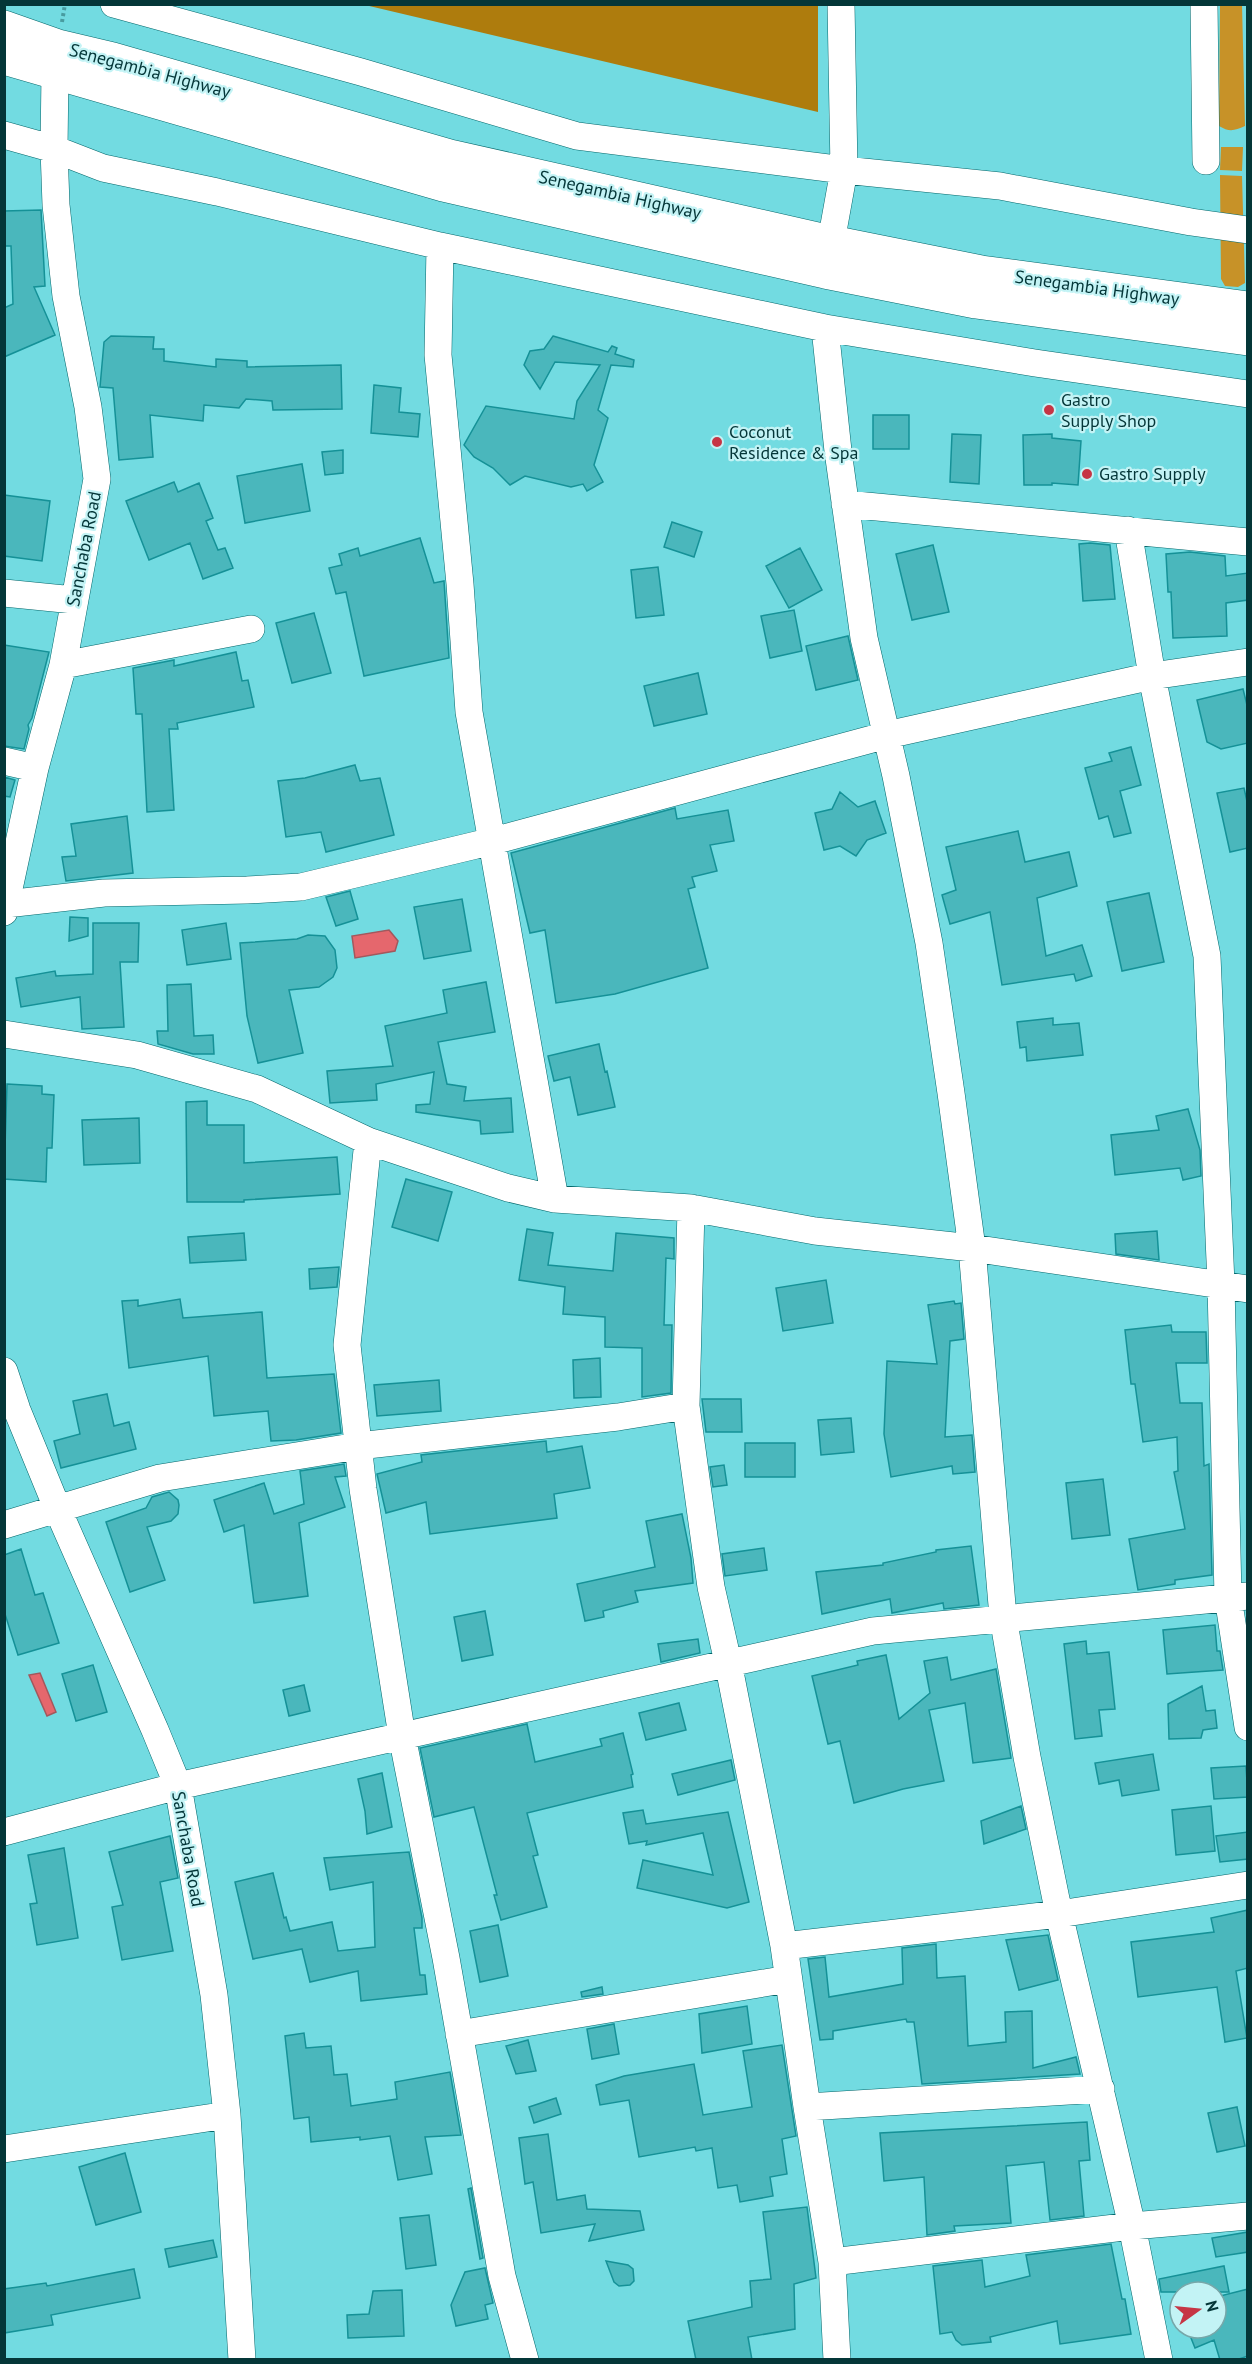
<svg xmlns="http://www.w3.org/2000/svg" width="1252" height="2364" font-family="'PT Sans',sans-serif">
	<rect width="100%" height="100%" fill="#72dbe1"/>
	<path fill="#c79228" d="M1220,5h22l3,121c-11,5 -16,6 -26,0z
		M1221,147h22l-1,24 -22,-1z
		M1220,175l22,1 3,107 -7,4 -13,-1 -4,-7z"/>
	<path fill="#ae7c0d" d="M365,5h453v107z"/>
	<path fill="#e5676d" stroke="#a2585d" stroke-width="1.5" d="M389,930l9,11 -3,10 -40,7 -3,-22z
		M40,1673l16,39 -9,4 -18,-41z"/>
	<path fill="#4ab7bc" stroke="#159197" stroke-width="1.5" d="M41,210l4,76 -11,1 21,48 -51,22v-49l9,-4 -2,-58h-7v-35z
		M111,336l43,1 -1,12h11v12l52,6v-8l31,2v6l94,-2 1,44 -69,1 -1,-9 -26,-2 -7,9 -35,-3 -1,16 -53,-6 3,42 -34,3 -6,-72 -13,-1 4,-45z
		M553,336l55,16 4,-6 5,2 -2,6 19,6 -1,7 -22,-2 -13,45 10,8 -14,47 9,17 -16,9 -4,-7 -12,3 -46,-11 -15,9 -17,-17 -19,-11 -10,-12 22,-39 88,13 3,-18 23,-36 -45,-3 -15,27 -16,-24 6,-14 14,-2z
		M374,385l27,3 -2,24 21,2 -2,23 -47,-4z
		M873,415h36v34h-36z
		M952,434l29,1 -2,49 -29,-2z
		M1052,434v4l29,3 -3,44 -26,-2v2h-28l-1,-50z
		M343,450v23l-18,2 -3,-23z
		M302,464l8,47 -65,12 -8,-47z
		M174,482l4,10 21,-9 14,35 -7,3 12,29 7,-2 8,20 -30,11 -13,-36 -41,17 -23,-59z
		M4,495l46,6 -8,60 -38,-5z
		M672,522l30,10 -8,25 -30,-10z
		M420,538l14,45 10,-2 5,77 -85,18 -18,-84 -10,2 -7,-26 13,-3 -3,-11 19,-6 2,8z
		M1090,543l20,2 5,54 -32,2 -4,-57z
		M933,545l16,67 -37,8 -16,-66z
		M800,548l22,42 -33,18 -23,-42z
		M1190,552l35,4 1,20 22,-3v27l-22,3 1,33 -54,2 -2,-46h-3l-2,-38z
		M658,567l6,48 -28,3 -5,-48z
		M794,610l8,41 -32,7 -9,-42z
		M314,613l17,60 -39,10 -16,-60z
		M848,636l10,44 -42,10 -10,-44z
		M4,645l45,7 -17,66 -4,7 1,4 -5,20 -20,-3z
		M236,652l6,29 6,-1 6,27 -77,16 1,6h-9l5,81 -27,2 -5,-98h-6l-3,-46 41,-8v6z
		M698,673l9,41 -53,12 -10,-40z
		M1243,689l5,20v34l-27,6 -14,-7 -10,-42z
		M1131,747l10,38 -21,6 11,42 -17,4 -6,-21 -9,3 -14,-51 27,-7 -3,-8z
		M355,765l5,16 20,-3 14,57 -68,17 -5,-20 -35,5 -8,-56 27,-3z
		M4,777l11,3 -5,17 -6,-1z
		M1244,788l4,18v42l-18,4 -13,-59z
		M840,792l18,15 17,-6 11,32 -19,7 -11,16 -16,-10 -16,4 -9,-37 17,-4z
		M675,808l2,11 51,-9 6,31 -24,4 7,26 -25,6 3,10 -7,2 20,79 -93,26 -59,9 -11,-73 -15,3 -19,-80z
		M127,816l6,57 -67,8 -4,-24 14,-1 -5,-32z
		M1018,831l7,31 44,-10 8,34 -40,12 9,58 36,-11 10,31 -16,5 -2,-7 -72,11 -12,-73 -40,12 -8,-29 14,-5 -10,-43z
		M350,891l8,28 -22,7 -10,-29z
		M1149,893l15,69 -42,9 -15,-69z
		M462,899l9,52 -47,8 -10,-52z
		M70,917l18,1v18l-19,5z
		M93,923h46l-1,39h-18l4,65 -42,2 -2,-32 -59,10 -5,-29 39,-7 1,5 37,-2z
		M226,923l5,36 -44,6 -5,-35z
		M308,935l17,1 10,14 2,18 -4,9 -14,10 -30,3 14,63 -45,10 -11,-47 -7,-73 57,-4z
		M486,982l9,50 -57,10 9,42 19,3 -2,14 47,-3 2,34 -32,2 -1,-13 -64,-9v-7l14,-1 4,-32 -58,12 1,16 -47,3 -3,-32 66,-5 -8,-40 62,-13 -4,-23z
		M191,984l3,52 19,-1 1,19h-21l-35,-10 -1,-13h11l-1,-46z
		M1053,1018v7l26,-2 4,32 -56,6 -1,-14 -6,1 -3,-26z
		M599,1044l6,28 2,-1 8,36 -37,8 -8,-38 -16,4 -6,-25z
		M7,1084l35,2v8l12,1 -2,53h-5l-1,34 -42,-3z
		M207,1101v24h37v38l93,-6 3,37 -96,6v2h-57l-1,-100z
		M1188,1109l12,41 1,26 -18,4 -3,-12 -65,7 -4,-40 48,-5 -3,-14z
		M139,1118l1,45 -56,2 -2,-45z
		M406,1179l46,13 -14,49 -46,-14z
		M527,1229l26,4 -5,32 65,6 3,-38 58,5v21l-8,-1 -2,67h8l-1,68 -29,4v-49l-37,-1v-30l-42,-3 2,-27 -46,-7z
		M1157,1231l2,29 -43,-6 -1,-20z
		M244,1233l2,27 -56,3 -2,-26z
		M339,1267l-2,20 -27,2 -1,-20z
		M826,1280l7,43 -50,8 -7,-43z
		M180,1299l3,19 79,-6 5,66 67,-4 7,59 -45,7 -25,1 -3,-30 -54,5 -6,-60 -79,12 -7,-67 16,-1v6z
		M954,1301l1,3 6,-1 3,36 -14,2 -5,96 27,-2 3,37 -22,2 -1,-8 -61,11 -7,-43 3,-73 50,3 -9,-59z
		M1171,1325l1,7h34l1,31h-31l4,40h22l2,63 5,-2 3,111 -37,5v4l-37,6 -9,-51 56,-10 -11,-57 4,-1 -1,-34 -34,5 -8,-58h-4l-6,-54z
		M600,1358l1,39 -27,1 -1,-38z
		M439,1380l2,31 -64,5 -3,-31z
		M107,1394l7,32 15,-4 7,27 -75,19 -7,-27 26,-7 -7,-33z
		M702,1399h39l1,33h-36z
		M851,1418l3,34 -33,3 -3,-35z
		M546,1441l1,11 35,-6 8,42 -36,6 3,24 -127,16 -4,-32 -40,11 -9,-39 45,-12 -1,-7z
		M745,1443h50v34h-50z
		M344,1464l2,12 -11,1 10,30 -46,16 9,73 -54,7 -10,-78 -20,7 -10,-32 50,-17 10,31 30,-10 -4,-33z
		M724,1465l3,20 -14,2 -3,-20z
		M1103,1479l7,56 -38,4 -6,-56z
		M169,1492l9,8 1,5 -1,9 -7,7 -24,6 18,53 -35,12 -24,-70 40,-14 6,-11z
		M682,1514l9,44 2,25 -58,8 3,11 -35,9 1,6 -19,4 -8,-37 78,-17 -9,-46z
		M971,1546l8,59 -35,4 -1,-6 -51,10 -2,-14 -68,15 -6,-42 67,-7v-2l53,-11v-2z
		M764,1548l3,22 -42,6 -3,-22z
		M21,1549l14,46 8,-2 16,50 -41,12 -14,-44v-56z
		M485,1611l8,44 -31,6 -8,-44z
		M1215,1625l2,26h3l3,19 -56,4 -4,-44z
		M698,1639l2,14 -39,9 -3,-18z
		M1086,1641l1,13 22,-2 6,57 -16,1 3,26 -27,3 -11,-95z
		M886,1655l13,64 31,-26 -6,-32 23,-4 4,23 45,-11 15,89 -38,5 -8,-60 -36,7 15,71 -41,8 -49,14 -14,-62 -12,3 -16,-68 46,-11 -1,-4z
		M93,1665l14,47 -31,9 -14,-47z
		M304,1685l6,26 -21,5 -6,-26z
		M1202,1686l4,25 9,-1 2,18 -14,2 -2,8 -32,1 -1,-35z
		M679,1703l7,27 -40,10 -7,-27z
		M527,1724l8,38 67,-16 -2,-7 23,-6 10,41 -2,1 2,12 -106,26 11,42 -5,1 14,51 -46,13 -7,-25h3l-23,-88 -40,10 -14,-69z
		M1153,1754l6,36 -37,6 -3,-16 -20,4 -4,-21z
		M731,1760l4,20 -57,15 -6,-21z
		M1246,1766l2,31 -34,2 -3,-31z
		M382,1773l10,54 -25,7 -2,-23 -7,-32z
		M1021,1806l5,23 -42,15 -3,-23z
		M1211,1806l4,45 -39,4 -4,-45z
		M643,1810l3,14 82,-12 21,90 -22,6 -90,-20 6,-28 70,15 -10,-42 -57,12 1,-4 -18,3 -6,-31z
		M1248,1832v27l-28,3 -4,-26z
		M170,1836l8,42 -18,4 13,69 -51,9 -10,-53 11,-2 -14,-53z
		M64,1848l14,90 -41,7 -7,-41 7,-1 -9,-48z
		M409,1852l13,66v10h-8l6,47h5l2,19 -66,7 -3,-30 -48,11 -8,-33 -49,10 -18,-77 38,-9 11,45 2,-1 4,14 42,-9 6,29 37,-4 -2,-65 -43,8 -6,-32z
		M1248,1910v58l-12,3 11,67 -22,4 -8,-55 -79,10 -7,-55 83,-10 -3,-14z
		M498,1925l10,51 -28,6 -10,-51z
		M1048,1935l10,45 -39,10 -13,-50z
		M936,1944l1,34 28,-2 3,70 38,-4 -1,-30 27,-1 1,57 43,-11 4,17 -158,10 -8,-62h-7l-1,-3 -73,12v8l-13,1 -12,-81 17,-2 4,40 74,-13 -1,-36z
		M602,1987l1,7 -21,3 -1,-5z
		M747,2006l5,38 -50,9 -3,-39z
		M614,2024l5,30 -27,5 -5,-30z
		M304,2033l2,15 25,-2 3,29 13,-1 4,32 46,-7 -2,-17 55,-10 11,63 -36,2 7,37 -34,6 -8,-44 -30,4v-3l-49,5 -2,-25 -15,2 -9,-83z
		M528,2040l8,31 -20,3 -10,-28z
		M782,2045l14,91 -14,3 5,35 -17,3 3,19 -33,6 -3,-17 -19,3 -6,-40 -16,3 -1,-4 -56,10 -10,-57 -29,5 -4,-20 28,-9 70,-12 9,51 49,-8 -9,-56z
		M556,2098l5,16 -27,9 -5,-16z
		M1237,2107l8,39 -28,6 -9,-39z
		M1087,2122l3,38 -11,1 5,55 -34,4 -6,-58 -38,4 5,57 -57,3 1,5 -28,4 -3,-58 -40,4 -4,-48z
		M548,2134l9,66 28,-5 2,14 53,2 4,19 -55,11 6,-17 -54,9 -8,-51 -8,2 -6,-46z
		M125,2153l16,59 -45,13 -17,-58z
		M471,2188l12,70 -3,1 -12,-70z
		M807,2207l9,71 -22,6 1,45 -47,8 4,23h-56l-8,-39 64,-14 -2,-26 21,-2 -8,-67z
		M429,2215l7,50 -30,4 -6,-51z
		M1248,2232v20l-32,5 -4,-19z
		M213,2240l4,17 -48,10 -4,-18z
		M1111,2244l11,55h3l6,35 -71,10 -3,-23 -67,16 1,5 -29,3 -6,-5 -4,-8 -12,2 -7,-68 49,-6 3,27 45,-11 -4,-21z
		M606,2261l22,4 5,4 1,12 -4,4 -11,1 -5,-4z
		M1224,2266l5,26h-68l-2,-13z
		M485,2268l8,35 -8,2 3,14 -32,7 -5,-21 14,-33z
		M134,2269l6,29 -89,17 2,10 -49,8v-44l42,-6 1,3z
		M1248,2289v67l-12,4h-16l-6,-20 -19,8 -8,-20h29v-31z
		M402,2290l2,46 -56,2 -1,-23 22,-1 4,-23z"/>
	<g fill="none" stroke-linecap="round" stroke-linejoin="round">
		<g stroke="#03676b" stroke-width="28">
			<path id="minor" d="M114,4l247,68 216,64 267,34 156,16 191,36 57,8
				M1204,4l2,157
				M4,135l50,14 49,19 114,24 223,54 385,82 210,35 213,31
				M831,242l13,-72 -3,-166
				M440,246l-2,109 22,229 9,128 86,487
				M825,328l13,123 26,187 32,138 33,167 22,150 21,155 31,369 24,140 32,157 73,312 27,134
				M845,504l403,38
				M1128,530l24,146 55,280 14,328 7,313 20,130
				M4,593l70,7
				M63,665l188,-36
				M4,761l31,7
				M6,904l98,-11 143,-3 54,-3 192,-46 394,-106 265,-59 96,-14
				M4,912l31,-144 28,-103 34,-186 -9,-72 -22,-111 -10,-91 -2,-56 1,-76
				M4,1034l133,21 120,34 111,52 140,47 47,11 136,9 124,23 157,17 276,41
				M368,1141l-21,204 16,144 39,247 44,222 56,318 23,84
				M691,1208l-5,198 25,181 17,75 56,284 23,161 25,155 5,98
				M4,1371l13,39 41,100 97,220 23,56 36,209 13,120 15,245
				M4,1525l156,-47 198,-32 260,-29 68,-11
				M4,1832l174,-46 695,-155 375,-35
				M784,1946l275,-32 189,-29
				M459,2034l329,-55
				M807,2107l294,-18
				M4,2149l223,-34
				M832,2262l300,-36 116,-10"/>
		</g>
		<g stroke="#03676b" stroke-width="34">
			<path id="major" d="M4,27l54,19 55,13 337,97 381,86 150,30 267,36
				M4,58l439,127 382,87 151,30 272,37"/>
		</g>
		<path stroke="#489ca0" stroke-width="4" stroke-dasharray="3 3" stroke-linecap="butt" d="M62,22l3,-18"/>
		<use href="#minor" stroke="#fff" stroke-width="27"/>
		<use href="#major" stroke="#fff" stroke-width="33"/>
	</g>
	<g fill="#c63545" stroke="#c3f3f5" stroke-width="2">
		<circle cx="1049" cy="410" r="6"/>
		<circle cx="717" cy="442" r="6"/>
		<circle cx="1087" cy="474" r="6"/>
	</g>
	<g text-anchor="middle" stroke-width="4.5" stroke-linejoin="round" paint-order="stroke">
		<g font-size="18" fill="#043638" stroke="#c3f3f5">
			<text transform="translate(150 71) rotate(15)" y="6">Senegambia Highway</text>
			<text transform="translate(620 195) rotate(13)" y="6">Senegambia Highway</text>
			<text transform="translate(1097 288) rotate(8)" y="6">Senegambia Highway</text>
			<text transform="translate(84 549) rotate(-79)" y="6">Sanchaba Road</text>
			<text transform="translate(188 1849) rotate(80)" y="6">Sanchaba Road</text>
		</g>
		<g font-size="18" fill="#043638" stroke="#c3f3f5" text-anchor="start">
			<text x="1061" y="406">Gastro<tspan x="1061" dy="21">Supply Shop</tspan></text>
			<text x="729" y="438">Coconut<tspan x="729" dy="21">Residence &amp; Spa</tspan></text>
			<text x="1099" y="480">Gastro Supply</text>
		</g>
	</g>
	<rect width="1252" height="2364" fill="none" stroke="#043638" stroke-width="12"/>
	<g transform="translate(1198 2310) rotate(75)"><circle r="28" fill="#c3f3f5" stroke="#77a7a9" stroke-width="1.5"/>
	<path d="M0-4.5L10 22L0 15L-10 22Z" fill="#c63545"/>
	<text y="-9" font-size="16" font-weight="bold" text-anchor="middle" fill="#043638">N</text>
	</g>
</svg>
